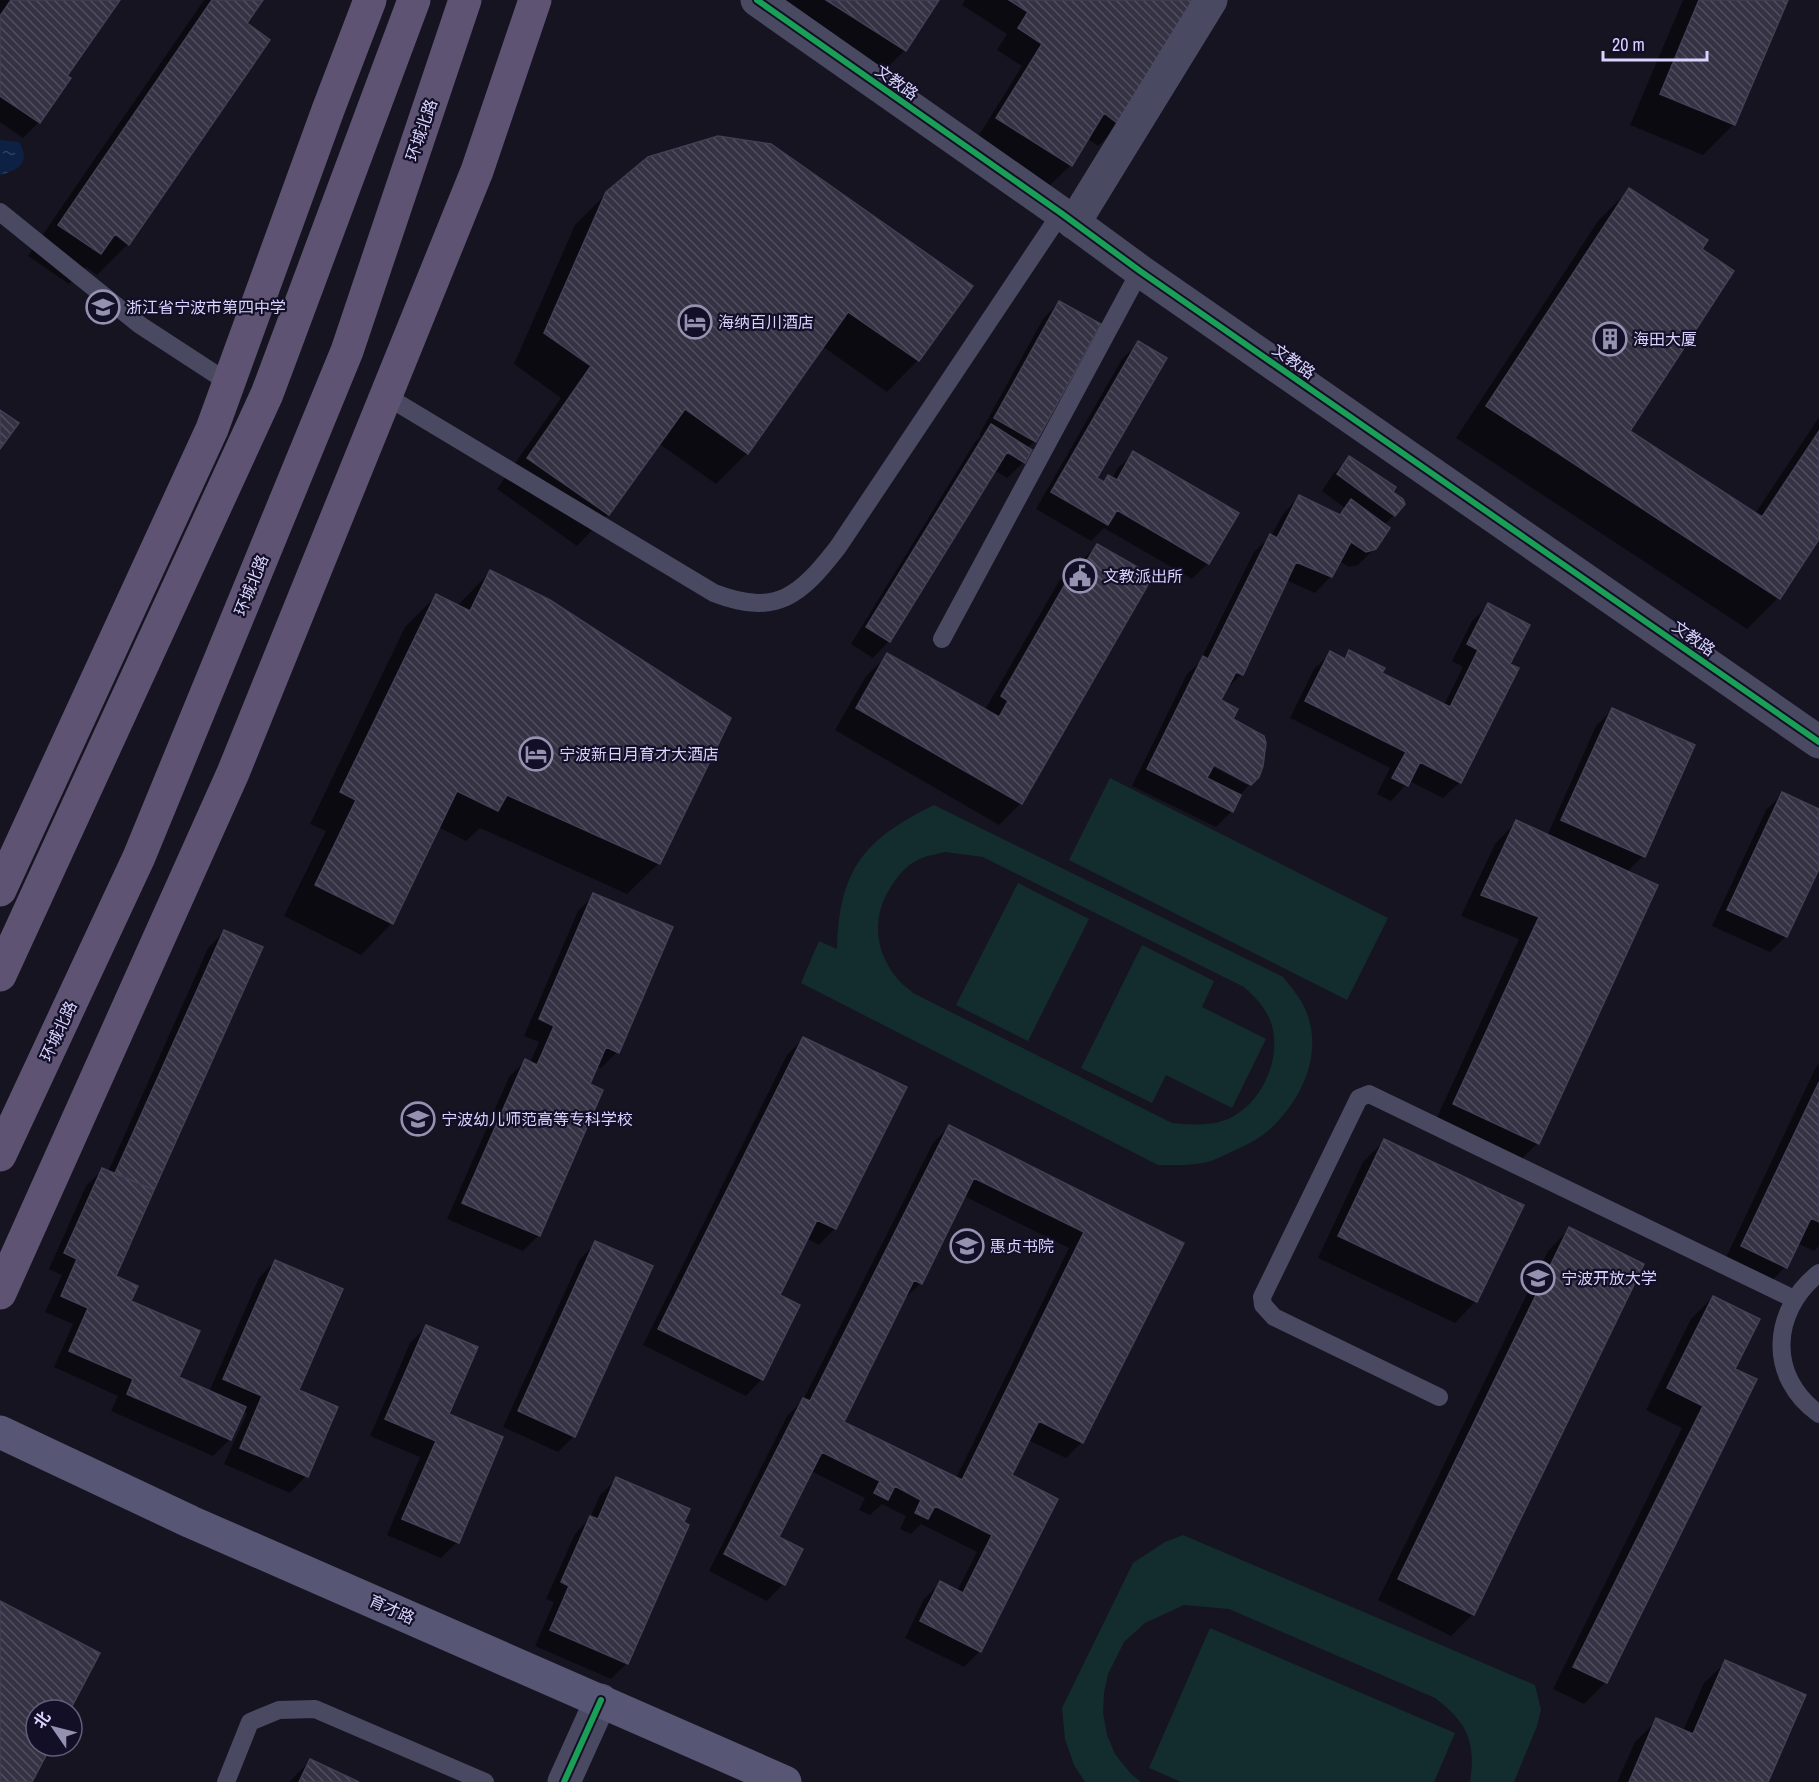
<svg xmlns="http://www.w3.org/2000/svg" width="1819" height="1782" font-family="'Archivo Narrow','Noto Sans SC',sans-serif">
	<defs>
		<pattern id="water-ripples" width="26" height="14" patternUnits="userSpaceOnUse" patternTransform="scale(1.5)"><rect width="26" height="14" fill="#0d2144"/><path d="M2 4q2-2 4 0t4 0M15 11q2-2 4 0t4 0" fill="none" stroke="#304060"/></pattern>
		<pattern id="building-back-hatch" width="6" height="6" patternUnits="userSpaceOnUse" patternTransform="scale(1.5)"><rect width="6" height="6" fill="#343243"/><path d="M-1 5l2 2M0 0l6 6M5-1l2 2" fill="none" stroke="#514f5f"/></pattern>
	</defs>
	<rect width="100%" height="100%" fill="#161421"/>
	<path fill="#132c2d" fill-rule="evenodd" d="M1110,778l278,140 -41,82 -278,-140z
		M934,805l349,172c8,10 18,21 23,34 18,43 -5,90 -37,119 -11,10 -27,17 -40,23 -7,3 -14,7 -21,9 -17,4 -33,3 -50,3l-357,-182 18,-42 18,8c2,-79 27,-110 97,-144zM945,852l38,5 261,130c11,10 20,19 26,33 15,38 -11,92 -51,102 -15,4 -33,2 -47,1l-259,-130c-5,-5 -13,-10 -17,-16 -21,-26 -24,-59 -7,-87 8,-14 18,-26 33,-32 7,-3 16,-4 23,-6z
		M1018,883l71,36 -61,122 -72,-36z
		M1142,945l72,36 -12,26 64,32 -34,69 -66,-33 -14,28 -71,-35z
		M1183,1535l352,150 6,25 -4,16 -23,56h-44c6,-40 -2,-59 -35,-84l-206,-89 -45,-4 -39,18 -21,19 -16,32 -4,19 -1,20 4,22 8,19 16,20 10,8h-56l-11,-17 -9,-26 -3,-31 71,-145 32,-21z
		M1210,1628l245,105 -21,49h-253l-32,-14z"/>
	<path fill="url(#water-ripples)" d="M0,140l19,2c12,20 0,28 -19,33z"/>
	<path fill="#0007" fill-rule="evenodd" d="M0,0h119l-54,76 -26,46 -16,16 -23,-16z
		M204,0h57l-16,24 -117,220 -31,31 -11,-8 -17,17 -41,-28z
		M771,0h166l-32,50 -22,22z
		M965,0h230l-75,125 -22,21 -11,-8 -16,27 -22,21 -73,-46 46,-74 -25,-16 10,-16 -45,-29z
		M1683,0h103l-52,124 -31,31 -73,-30z
		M1629,190l71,60 -72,181 127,83 64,-97v119l-41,62 -31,31 -291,-191 142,-217z
		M607,193l364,93 -53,74 -31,32 -65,-46 -75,107 -31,31 -58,-41 -50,71 -31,32 -80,-57 64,-91 -47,-34 61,-139z
		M1059,302l-24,139 -8,7 -3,14 -17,16 -13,-8 -105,171 -16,17 -22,-14 124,-202 6,-6 -2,-1 64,-116z
		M1139,343l-44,136 8,4 5,-6 4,2 5,-10 17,-16 74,110 -16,16 -88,-51 -13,13 -55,-32 86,-150z
		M1350,458l41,34 3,23 -10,10 -9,23 -17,17 -9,2 -10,-6 -8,15 -16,17 -29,-13 -44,94 -17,16 -6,10 12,20 19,64 -11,12 -7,15 -16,16 -84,-41 55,-112 12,-11 55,-111 17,-16 12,-22 16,-17 38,18 8,-7 -23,-17 11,-17zM1208,760l39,21v4l-41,-22z
		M1097,546l-76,257 -22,22 -164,-95 31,-54 22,-21 97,55 74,-129z
		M490,572l169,291 -32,31 -147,-66 -14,13 -28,-14 -46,96 -31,32 -77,-39 42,-85 -16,-7 95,-197 31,-31 21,10z
		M1488,605l-28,177 -17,16 -34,-17 -18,20 -14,-7 13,-26 -100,-50 24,-49 17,-16 11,6 7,-7 31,21 64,32 19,-38 -11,-6 20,-40z
		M1613,709l30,147 -16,16 -89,271 -22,21 -83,-38 86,-187 -58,-23 34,-72 21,-22 31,14 49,-110z
		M1782,794l37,17v54l-33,71 -16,16 -58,-26 54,-116z
		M594,895l23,157 -16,16 -5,-2 -57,169 -16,16 -76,-32 62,-142 16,-16 5,2 9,-21 -15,-6 54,-125z
		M224,932l37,15 -147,330 63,100 32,15 50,-114 16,-17 22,130 39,17 -30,68 -16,17 -66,-29 23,-51 -5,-2 -13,29 -16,16 -102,-45 7,-15 -64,-29 19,-43 -28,-12 17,-37 -13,-6 37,-83 17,-17 5,3 100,-224z
		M803,1039l32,189 -16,17 -13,-7 -28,58 -16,83 -16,17 -103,-51 144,-290z
		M1819,1064v182l-5,5 -17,-8 -12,24 -21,22 -43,-21 95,-201z
		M949,1127l233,117 -100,198 -16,16 -38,-18 -18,36 -30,175 -16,16 -59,-29 19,-39 16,-16 17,8 20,-39 -56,-28 -10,10 -11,-5 6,-13 -24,-12 -12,11 -11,-5 6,-12 -54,-27 -34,67 24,12 -18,34 -16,17 -58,-30 78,-155 16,-16 130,-257zM964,1196l105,52 -113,230 -114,-56 62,-123 17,-16z
		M1385,1140l91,161 -21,22 -137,-65 45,-96z
		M1569,1229l-96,385 -22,22 -73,-36 170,-349z
		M596,1243l-22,193 -16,16 -55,-25 77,-168z
		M1713,1297l20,72 -127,313 -22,22 -31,-15 129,-261 -36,-18 45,-91z
		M426,1327l21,88 10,127 -16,16 -54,-23 33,-78 -50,-21 40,-93z
		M617,1479l10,184 -16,16 -76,-33 19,-44 -8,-3 29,-65 15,-16 10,-23z
		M1726,1662l41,120h-150l18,-40 22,-22 26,11 21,-48z
		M311,1760l45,22h-67z"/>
	<path fill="url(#building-back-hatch)" stroke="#433f54" stroke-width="1.5" fill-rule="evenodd" d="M11,0h109l-53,76 4,2 -31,45 -40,-27v-80z
		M212,0h51l-16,23 23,17 -141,205 -14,-11 -14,20 -43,-29z
		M826,0h113l-33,51z
		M1009,0h188l-76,126 -17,-13 -32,53 -76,-48 46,-74 -24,-16 10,-16z
		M1699,0h89l-53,125 -75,-31z
		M718,136l53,8 202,142 -54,75 -71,-49 -100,142 -63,-45 -76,106 -82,-57 64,-92 -47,-33 62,-141 42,-35z
		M1629,188l79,52 -6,9 32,22 -104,160 132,86 57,-86v108l-39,60 -294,-193z
		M1059,301l42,23 -65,118 -42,-24z
		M1138,341l29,17 -70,120 7,4 4,-7 9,5 16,-29 106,62 -30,51 -92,-54 -9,15 -57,-33z
		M0,410l19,13 -19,26z
		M991,424l41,26 -7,13 -18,-11 -117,190 -24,-15z
		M1349,456l47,31 -3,5 10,7 2,5 -10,12 -58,-42z
		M1299,495l41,20 11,-16 39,29 -14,21 -10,3 -15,-10 -19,35 -36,-15 -53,113 -7,-3 -15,28 17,9 -5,10 31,17 2,7 -3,23 -4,11 -8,8 -37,-20 -7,13 34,17 -8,17 -86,-43 56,-113 5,3 62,-125 7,4z
		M1097,544l56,32 -131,228 -166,-96 31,-55 112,64 9,-16 -7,-5 79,-138 6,4z
		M490,570l60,30 181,118 -71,146 -153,-69 -9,16 -41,-20 -64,133 -78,-39 41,-85 -16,-8 96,-198 34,17z
		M1488,603l42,22 -20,39 9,4 -58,115 -41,-21 -12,24 -16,-8 14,-26 -101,-51 25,-50 15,8 4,-9 36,18 -3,5 68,34 28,-57 -11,-6z
		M1612,708l83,37 -50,112 -84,-37z
		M1782,792l37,17v60l-32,68 -60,-27z
		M1516,820l142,65 -119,259 -86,-40 86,-187 -58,-22z
		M593,893l80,34 -54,126 -13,-6 -16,37 13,6 -63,146 -78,-33 63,-144 12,6 17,-39 -15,-7z
		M224,930l39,17 -109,243 -39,-17z
		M803,1037l104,50 -71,142 -19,-9 -37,75 20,10 -37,75 -105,-51z
		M1819,1082v140l-8,-4 -24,50 -46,-22z
		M949,1125l235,118 -101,200 -44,-22 -27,54 46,24 -77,153 -61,-31 20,-40 23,12 29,-58 -57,-29 -7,13 -13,-6 6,-13 -26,-14 -7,14 -14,-7 6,-12 -58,-29 -43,85 24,12 -18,36 -61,-31 79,-156 7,3zM974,1178l110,54 -122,248 -118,-58 70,-142 8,4z
		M1384,1139l140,66 -47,97 -139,-66z
		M102,1168l52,22 -38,86 22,10 -7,15 69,30 -21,46 67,30 -15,33 -104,-46 6,-15 -64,-28 19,-43 -27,-12 16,-37 -13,-6z
		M1569,1227l75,37 -170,351 -76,-36z
		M595,1241l58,25 -78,171 -57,-26z
		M275,1260l68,29 -44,101 39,17 -30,70 -68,-29 22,-52 -39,-17z
		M1713,1296l47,23 -25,50 22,10 -150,304 -34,-16 130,-261 -36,-18z
		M426,1325l52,22 -29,67 54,23 -44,106 -57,-24 34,-78 -51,-22z
		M616,1477l74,32 -6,13 5,3 -61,139 -78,-34 19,-44 -8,-4 29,-66 8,3z
		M0,1601l100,52 -30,57h-34v36h15l-19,36h-32z
		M1725,1660l81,35 -38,87h-139l27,-64 37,16z
		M310,1759l49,23h-60z"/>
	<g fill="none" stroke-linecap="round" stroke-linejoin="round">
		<path stroke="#4a4962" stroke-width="18" d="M0,212l140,113 89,58
			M386,396l328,197c63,24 86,3 124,-46l223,-334
			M942,639l198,-368
			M1819,1273c-48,38 -52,104 0,141
			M1439,1397l-165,-80 -11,-12 -1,-8 97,-199 10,-4 425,205
			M226,1782l24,-60 29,-12 36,-1 170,73"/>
		<path stroke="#4a4962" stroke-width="33" d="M1074,223l137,-223
			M564,1782l37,-82"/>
		<path stroke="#4a4962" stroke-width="33" d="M757,0l304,213 79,58 679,471"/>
		<path stroke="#575674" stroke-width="33" d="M0,1432l191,90 594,260"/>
		<path stroke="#5e5373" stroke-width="33" d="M0,890l212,-461 116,-319 42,-110
			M0,975l267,-581 147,-394
			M0,1155l139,-298 208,-506 118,-351
			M0,1293l233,-520 244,-602 58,-171"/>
		<g stroke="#130f26" stroke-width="10">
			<path id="cycleway" d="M757,0l304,213 79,58 679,471
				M564,1782l37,-82"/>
		</g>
		<use href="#cycleway" stroke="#1a9f57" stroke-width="6"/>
	</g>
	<defs>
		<g id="school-ring" transform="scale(1.725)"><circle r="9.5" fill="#130f26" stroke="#9591b1" stroke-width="1.5"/><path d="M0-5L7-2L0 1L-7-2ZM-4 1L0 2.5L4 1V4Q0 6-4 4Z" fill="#9591b1"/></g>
		<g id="hotel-ring" transform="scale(1.725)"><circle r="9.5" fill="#130f26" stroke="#9591b1" stroke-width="1.5"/><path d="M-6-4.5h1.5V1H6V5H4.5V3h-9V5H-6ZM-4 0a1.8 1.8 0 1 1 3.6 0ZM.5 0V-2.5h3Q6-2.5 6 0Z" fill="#9591b1"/></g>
		<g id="building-ring" transform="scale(1.725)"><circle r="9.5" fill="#130f26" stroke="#9591b1" stroke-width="1.5"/><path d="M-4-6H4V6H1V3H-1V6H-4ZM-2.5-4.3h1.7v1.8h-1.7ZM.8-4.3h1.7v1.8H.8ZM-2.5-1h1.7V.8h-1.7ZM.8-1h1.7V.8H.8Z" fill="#9591b1"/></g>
		<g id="civic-ring" transform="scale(1.725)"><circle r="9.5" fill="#130f26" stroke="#9591b1" stroke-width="1.5"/><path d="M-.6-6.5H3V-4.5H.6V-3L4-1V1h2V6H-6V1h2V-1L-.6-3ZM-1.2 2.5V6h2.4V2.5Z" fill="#9591b1"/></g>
		<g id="university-ring" transform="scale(1.725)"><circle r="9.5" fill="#130f26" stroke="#9591b1" stroke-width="1.5"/><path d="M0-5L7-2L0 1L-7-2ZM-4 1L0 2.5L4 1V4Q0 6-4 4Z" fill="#9591b1"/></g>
	</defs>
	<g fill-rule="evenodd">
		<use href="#school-ring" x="103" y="307"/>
		<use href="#hotel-ring" x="695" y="322"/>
		<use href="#building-ring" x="1610" y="339"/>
		<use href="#civic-ring" x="1080" y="576"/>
		<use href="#hotel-ring" x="536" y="754"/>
		<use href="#school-ring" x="418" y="1119"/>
		<use href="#school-ring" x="967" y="1246"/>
		<use href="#university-ring" x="1538" y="1278"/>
	</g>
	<g text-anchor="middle" stroke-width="4.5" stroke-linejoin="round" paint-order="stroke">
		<g font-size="16" fill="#d9d4ff" stroke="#130f26">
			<text transform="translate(897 82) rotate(35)" y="6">文教路</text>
			<text transform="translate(421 130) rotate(-71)" y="6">环城北路</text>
			<text transform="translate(1294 361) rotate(35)" y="6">文教路</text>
			<text transform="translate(251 585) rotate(-68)" y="6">环城北路</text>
			<text transform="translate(1694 638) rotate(35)" y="6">文教路</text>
			<text transform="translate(58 1031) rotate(-65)" y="6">环城北路</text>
			<text transform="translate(392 1609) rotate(24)" y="6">育才路</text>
		</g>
		<g font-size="16" fill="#d9d4ff" stroke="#130f26" text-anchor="start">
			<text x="126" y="313">浙江省宁波市第四中学</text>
			<text x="718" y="328">海纳百川酒店</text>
			<text x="1633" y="345">海田大厦</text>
			<text x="1103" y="582">文教派出所</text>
			<text x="559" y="760">宁波新日月育才大酒店</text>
			<text x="441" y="1125">宁波幼儿师范高等专科学校</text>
			<text x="990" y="1252">惠贞书院</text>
			<text x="1561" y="1284">宁波开放大学</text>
		</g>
	</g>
	<g transform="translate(54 1728) rotate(305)"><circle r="28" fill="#130f26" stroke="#625e7d" stroke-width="1.5"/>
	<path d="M0-4.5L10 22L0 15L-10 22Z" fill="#9591b1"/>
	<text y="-9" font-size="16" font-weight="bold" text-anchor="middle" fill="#d9d4ff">北</text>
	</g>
	<path d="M1603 51v9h104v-9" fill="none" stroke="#d9d4ff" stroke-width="3"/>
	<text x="1612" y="51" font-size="18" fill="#d9d4ff" stroke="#130f26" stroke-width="4.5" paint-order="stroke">20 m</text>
</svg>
